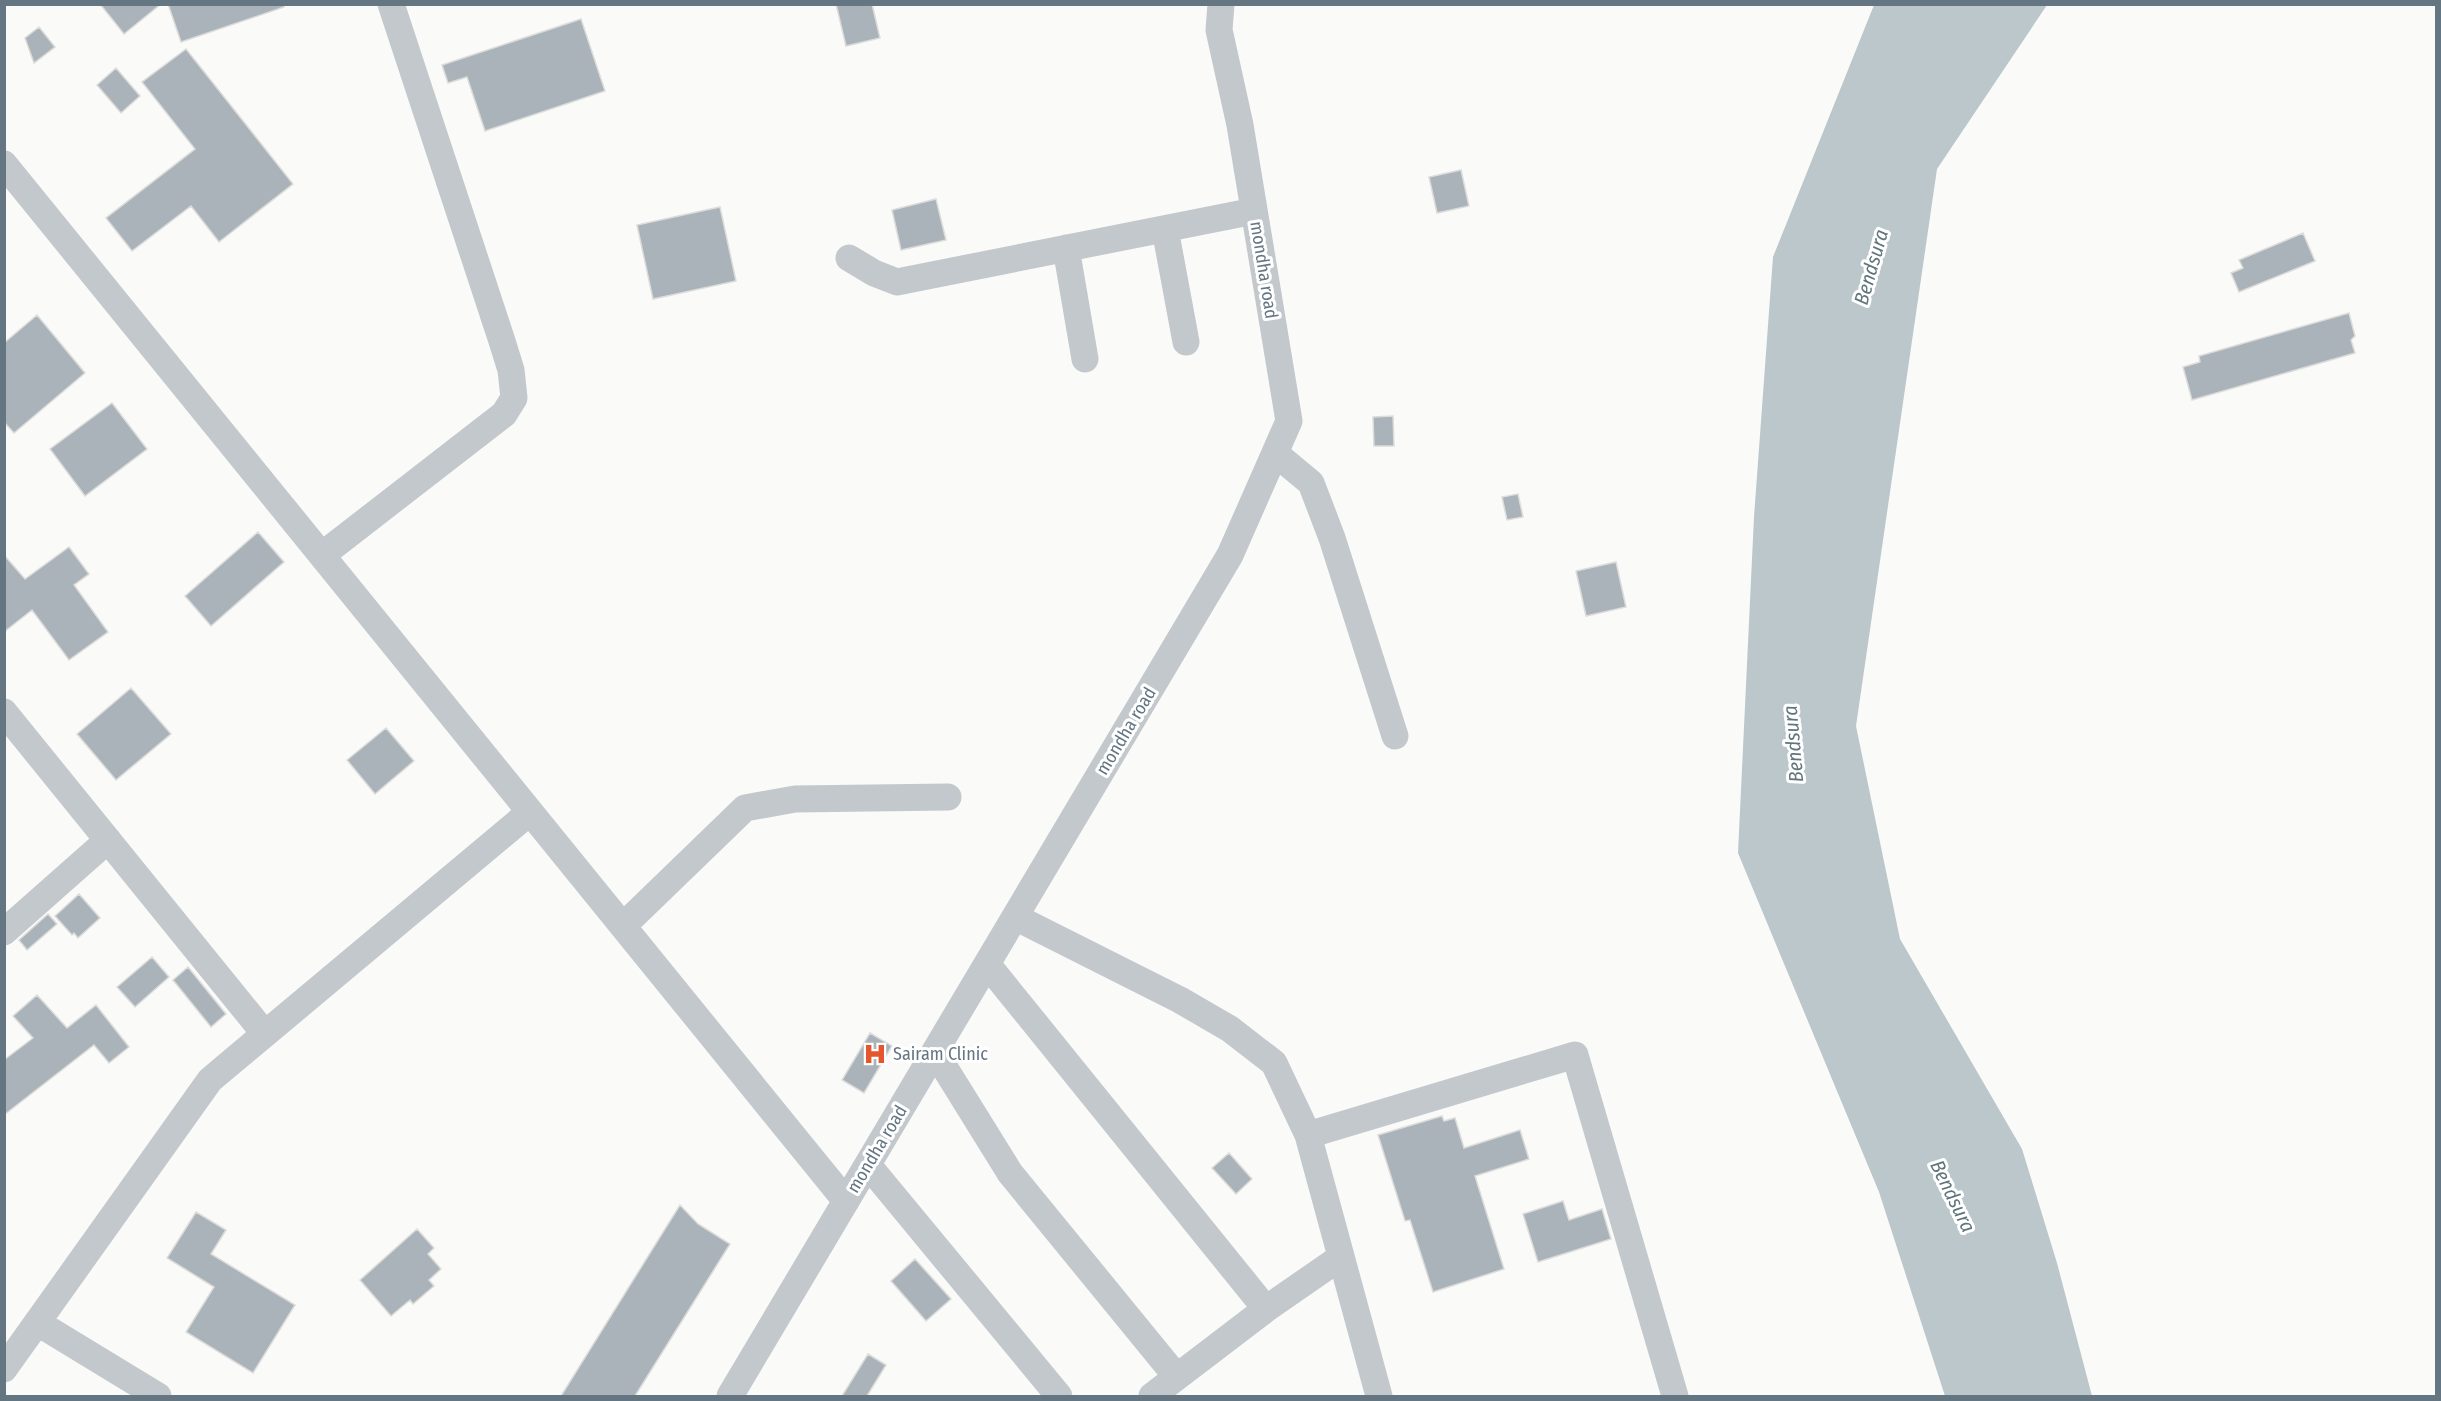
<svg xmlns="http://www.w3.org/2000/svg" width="2441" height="1401" font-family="'Fira Sans Condensed',sans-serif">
	<rect width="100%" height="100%" fill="#fafaf8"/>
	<path fill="#bbc7cb" d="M1874,5h173l-110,164 -81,557 44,213 122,210 35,114 35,133h-147l-66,-204 -141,-339 16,-336 19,-260z"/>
	<path fill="#aab3b9" stroke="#dcdcda" stroke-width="1.5" d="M100,4h61l-37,30z
		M168,4h116v3l-103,35z
		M836,4h36l8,34 -34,8z
		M581,19l24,72 -120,40 -18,-54 -19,6 -6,-18z
		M39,27l16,20 -21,16 -9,-25z
		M186,49l107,135 -74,58 -28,-36 -59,45 -26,-33 89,-69 -53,-67z
		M116,68l24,28 -19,17 -24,-28z
		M1461,170l8,36 -32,7 -8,-36z
		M936,199l10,41 -45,10 -9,-40z
		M720,207l16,74 -83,18 -16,-74z
		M2303,233l12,28 -76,31 -8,-19 12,-5 -4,-8z
		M2349,313l6,23 -4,4 4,13 -163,47 -9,-33 17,-5 -1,-6z
		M37,315l48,58 -71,60 -10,-11v-79z
		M112,403l35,46 -62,47 -35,-47z
		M1393,416l1,30h-20l-1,-29z
		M1518,494l5,23 -16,3 -5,-23z
		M258,532l26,30 -73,64 -26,-30z
		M69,547l20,27 -15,11 34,47 -39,28 -37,-50 -28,22v-77l21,24z
		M1616,562l10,45 -40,9 -10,-45z
		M131,688l40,46 -55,46 -39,-46z
		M386,728l28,33 -39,33 -28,-34z
		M79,894l21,24 -22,20 -4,-5 -2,2 -17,-19z
		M48,914l9,10 -30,26 -8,-10z
		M152,957l17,20 -34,30 -18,-20z
		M188,967l38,47 -15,13 -38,-47z
		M37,995l30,33 29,-23 33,42 -20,16 -15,-18 -90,70v-55l29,-22 -20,-22z
		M870,1033l22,13 -28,47 -22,-13z
		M1442,1116l2,5 11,-3 9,30 56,-18 9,29 -54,17 29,93 -71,23 -23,-72 -5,1 -27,-86z
		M1229,1153l23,26 -16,15 -24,-26z
		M1563,1201l6,19 33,-11 9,30 -73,23 -15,-48z
		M680,1205l18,19 32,20 -95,152h-74z
		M196,1212l30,18 -15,24 84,51 -42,68 -67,-41 28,-45 -47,-29z
		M417,1229l17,19 -6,6 13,15 -12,11 5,6 -21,18 -3,-4 -19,16 -31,-36z
		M915,1259l36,40 -25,22 -35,-40z
		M868,1354l18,11 -19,31h-25z"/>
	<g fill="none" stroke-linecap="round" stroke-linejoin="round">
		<path stroke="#c3c8cc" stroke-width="27" d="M4,164l842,1037
			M1165,229l21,113
			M1066,248l19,111
			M849,258l25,15 23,9 357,-71
			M1275,453l36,30 21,55 63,198
			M322,555l182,-141 10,-16 -3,-28 -10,-32 -110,-334
			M4,712l261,322
			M1015,917l165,83 50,29 44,34 34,72 267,-80 100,341
			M623,926l122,-118 50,-9 153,-2
			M4,932l104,-92
			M987,964l279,345
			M933,1055l10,10 67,108 166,203
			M1308,1135l71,261
			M868,1165l191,231
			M38,1323l120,73
			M4,1369l206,-289 320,-268
			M730,1396l500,-841 59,-134 -49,-296 -21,-95 2,-26
			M1152,1396l114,-87 75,-52"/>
	</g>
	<defs>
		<g id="hospital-bare" transform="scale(1.8)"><path d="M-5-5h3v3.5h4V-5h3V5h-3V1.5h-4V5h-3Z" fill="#e4572e" stroke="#fff" stroke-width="2.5" paint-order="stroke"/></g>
	</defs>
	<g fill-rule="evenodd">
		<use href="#hospital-bare" x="875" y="1054"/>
	</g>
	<g text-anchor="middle" stroke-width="6" stroke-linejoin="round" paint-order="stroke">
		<g font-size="18" fill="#657683" stroke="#fff">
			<text transform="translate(1264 270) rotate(81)" y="6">mondha road</text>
			<text transform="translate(1126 731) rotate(-59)" y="6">mondha road</text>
			<text transform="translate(877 1149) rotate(-59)" y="6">mondha road</text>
		</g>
		<g font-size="18" fill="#657683" stroke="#fff" text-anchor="start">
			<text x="893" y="1060">Sairam Clinic</text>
		</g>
		<g font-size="20" font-style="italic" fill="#60757c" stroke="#fff">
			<text transform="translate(1871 267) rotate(-74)" y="7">Bendsura</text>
			<text transform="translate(1793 744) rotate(-95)" y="7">Bendsura</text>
			<text transform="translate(1953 1196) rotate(64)" y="7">Bendsura</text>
		</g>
	</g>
	<rect width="2441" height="1401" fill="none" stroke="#657683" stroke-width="12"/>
</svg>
